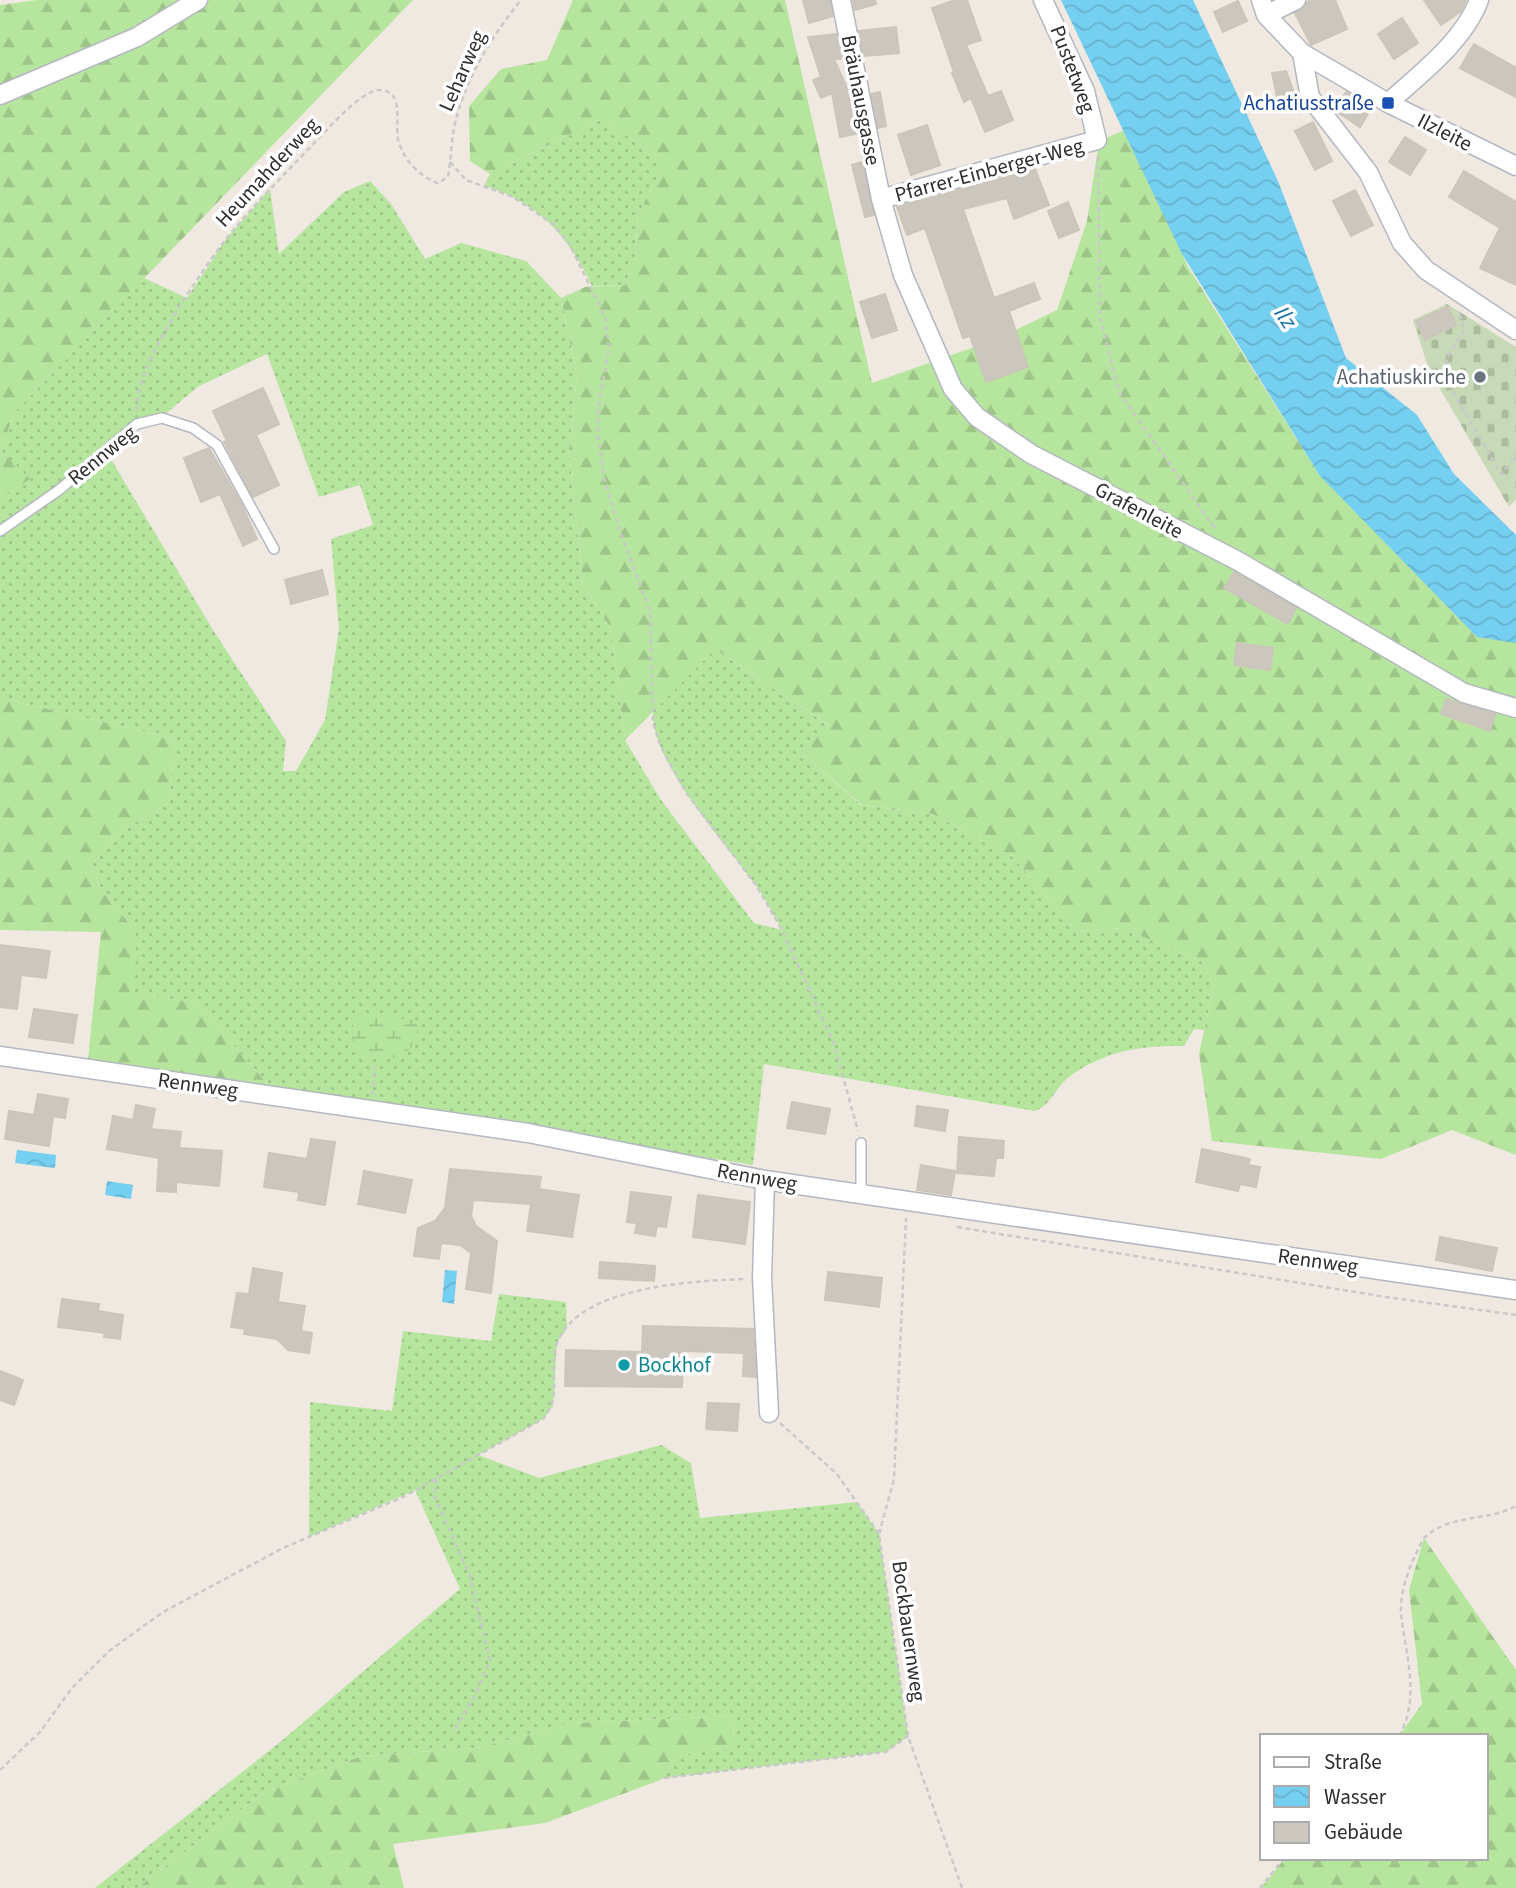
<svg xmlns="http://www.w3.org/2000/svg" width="1516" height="1888" font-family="'Source Sans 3',sans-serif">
	<defs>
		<pattern id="grass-dots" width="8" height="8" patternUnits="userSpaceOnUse" patternTransform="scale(1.75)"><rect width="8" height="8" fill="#b6e59e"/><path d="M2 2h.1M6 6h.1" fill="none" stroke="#9dc588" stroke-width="1.8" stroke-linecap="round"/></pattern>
		<pattern id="forest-firs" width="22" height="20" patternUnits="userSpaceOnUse" patternTransform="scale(1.75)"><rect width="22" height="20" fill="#b6e59e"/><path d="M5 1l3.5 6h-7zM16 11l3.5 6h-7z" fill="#9dc588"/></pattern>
		<pattern id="wetland-marsh" width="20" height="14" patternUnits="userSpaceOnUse" patternTransform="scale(1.75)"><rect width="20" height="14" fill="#b6e59e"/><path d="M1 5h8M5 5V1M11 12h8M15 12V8" fill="none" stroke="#9dc588"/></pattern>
		<pattern id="cemetery-stones" width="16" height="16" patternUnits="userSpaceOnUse" patternTransform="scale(1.75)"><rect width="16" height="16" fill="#c8d9b8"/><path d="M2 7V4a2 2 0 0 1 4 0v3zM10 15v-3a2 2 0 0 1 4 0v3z" fill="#acbb9e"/></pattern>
		<pattern id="water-waves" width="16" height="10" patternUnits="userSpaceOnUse" patternTransform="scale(1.75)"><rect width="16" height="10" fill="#75cff0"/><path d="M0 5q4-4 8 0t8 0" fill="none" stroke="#66b2ce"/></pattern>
	</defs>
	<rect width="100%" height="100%" fill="#efe9e1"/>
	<path fill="url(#grass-dots)" fill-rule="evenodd" d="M601,119l60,39v12l-23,45 -3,44 -10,26 -33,1c-23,-49 -55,-85 -108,-100l6,-12z
		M370,181l21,23 34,55 36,-16 65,18 35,37 16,78 -8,74 14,136 28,42 14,112 36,60 93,123 28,7c-9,-16 -17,-33 -28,-47 -29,-41 -104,-121 -101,-172l62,-62 116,78 -31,24 61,54 72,9 79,42 64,75 46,-3 81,34 11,25 -10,43 -10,-1 -10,17c-42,-1 -81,5 -115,31 -13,10 -19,29 -34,34l-271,-47 -11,101 -482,-77 -75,-86 -62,-8 2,-62 -35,-43 -10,-23 31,-36 47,-27 7,-64 -176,-41v-198l29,-21 -28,-29 13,-37 130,-135 43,20 39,-59 44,-50 9,65 65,-62zM267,354l52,143 41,-12 13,40 -42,14 8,90 -14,91 -29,51h-13l3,-30 -73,-111 -107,-179 31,-27 22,-5 40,-33z
		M499,1294l67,8 1,25 -10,16 -4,63 -10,13 -65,36 61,23 122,-33 30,18 9,55 157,-16 22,32 29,202 -22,16 -222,26v-6l14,-16 56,-10 -1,-30 -160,7 -96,25 -115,8 -97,36 -128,96h-42l184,-145 181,-154 -45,-99 -106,47 1,-135 82,9 11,-80 88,10z"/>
	<path fill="url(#forest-firs)" d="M37,0h376l-399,413 -13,37 29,29 -30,21v-495z
		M573,0h212l87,383 125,-44 60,-29 30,-89 12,-80 28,-12 61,138 132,209 196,166v513l-64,-25 -71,29 -169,-18 -13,-88 15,-66 -11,-25 -81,-34 -46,3 -64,-75 -79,-42 -71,-9 -62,-54 30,-25 -115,-77 -90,91 -14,-112 -28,-42 -14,-136 8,-74 -16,-78 24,-11 40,-2 10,-26 3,-44 23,-45v-12l-60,-39 -111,55 -20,-13 -1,-55 32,-37 46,-9z
		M0,698l176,41 -7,64 -47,27 -31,36 10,23 35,43 -1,62 61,8 75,86 -183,-29 13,-127 -101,-2z
		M1424,1538l92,132v218h-255l24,-30h201v-122h-87l23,-32 -13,-114z
		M733,1716l1,30 -56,10 -14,16v6l-9,4 -110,41 -152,21 11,44h-267l128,-96 97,-36 115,-8 96,-25z"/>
	<path fill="url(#wetland-marsh)" d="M354,1014l63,6v23c-18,15 -29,21 -53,13l-12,-18z"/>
	<path fill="url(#cemetery-stones)" d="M1447,304l69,43v152l-7,8 -80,-137 -16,-50z"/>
	<path fill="url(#water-waves)" d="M1061,0h132l85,181 68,177 71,57 37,59 62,61v108l-39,-6 -157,-161 -138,-222z
		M17,1150l39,5 -1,13 -40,-5z
		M107,1181l26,4 -2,14 -26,-4z
		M445,1270l12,1 -3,33 -12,-2z"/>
	<path fill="#cbc7bf" stroke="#cbc5ba" stroke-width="2" d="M803,0h27l3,16 -24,7z
		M853,0h22l1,4 -21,6z
		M955,0h12l14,40 -15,5 22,51 13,-5 12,29 -28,12 -14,-34 -7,4 -12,-29 2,-1 -22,-64z
		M1335,0l12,29 -36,16 -16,-32 15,-13z
		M1424,0h42l-5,11 -20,14z
		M1238,1l9,20 -24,11 -9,-20z
		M1402,18l16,25 -24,16 -16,-25z
		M896,27l3,26 -35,3 -5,-25z
		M836,34l5,25h-7l13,29 9,46 -16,3 -8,-44 -11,5 -8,-18 8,-3 -13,-40z
		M1474,44l42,24v29l-56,-29z
		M1286,71l8,22 -17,3 -5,-23z
		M880,92l6,34 -8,2 -7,-34z
		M1346,92l26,15 -12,20 -26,-17z
		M1313,122l19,39 -17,9 -20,-39z
		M927,125l13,40 -29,10 -13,-40z
		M1405,137l21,13 -16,25 -21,-13z
		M862,162l12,53 -9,2 -13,-52z
		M1035,169l14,36 -35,14 -7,-21 -44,11 31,89 40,-15 6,16 -31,12 19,56 -42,15 -16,-46 -7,2 -38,-110 -18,7 -10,-28z
		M1464,171l52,31v83l-36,-17 20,-40 -51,-31z
		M1355,190l18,35 -22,11 -18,-35z
		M1068,202l11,28 -20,8 -11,-27z
		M885,294l12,36 -25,8 -12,-36z
		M1448,307l8,18 -31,15 -9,-19z
		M263,388l16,36 -23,11 23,50 -26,12 -29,-55 3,-1 -14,-30z
		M209,448l34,59 14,32 -14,7 -23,-52 -19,8 -17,-44z
		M322,570l6,24 -37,10 -6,-24z
		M1234,572l62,36 -8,16 -64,-36z
		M1237,643l36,5 -3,22 -36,-5z
		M1446,699l49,15 -5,17 -49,-17z
		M0,945l50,6 -4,27 -25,-3 -4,34 -17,-2z
		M34,1009l43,6 -4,28 -44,-6z
		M38,1094l30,5 -3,19 -12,-2 -4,30 -44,-7 4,-28 25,4z
		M792,1102l38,7 -5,25 -38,-6z
		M136,1105l19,4 -4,20 30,3 -2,16 43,3 -3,35 -43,-4v10l-19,-1 2,-33 -52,-9 6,-33 20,4z
		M917,1106l31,4 -3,21 -30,-5z
		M959,1137l45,4 -1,17h-7l-2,18 -37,-3z
		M311,1139l24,3 -10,63 -27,-5 1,-8 -35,-5 5,-34 38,6z
		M1202,1149l48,10 -2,6 12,2 -4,20 -16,-3 -2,7 -42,-9z
		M921,1165l34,6 -4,24 -34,-5z
		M450,1169l91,8 -2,12 40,6 -7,42 -45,-6 4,-27 -58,-4 -2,16 5,10 21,15 -6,52 -25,-4 5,-36 -11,-8 -19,-2 -2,16 -25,-3 4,-28 17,-7 10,-13z
		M364,1171l48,9 -7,33 -47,-9z
		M631,1192l40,5 -5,30 -9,-1 -2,10 -20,-3 2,-10 -10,-1z
		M698,1195l52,7 -5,42 -52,-7z
		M1440,1237l57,11 -5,23 -56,-11z
		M600,1262l55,4 -1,15 -55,-3z
		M253,1268l29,5 -4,29 27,4 -4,25 11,2 -3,20 -21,-3 -11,-11 -33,-5 1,-5 -14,-2 6,-34 12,1z
		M828,1272l54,6 -3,29 -54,-7z
		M62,1299l37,5 -1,7 25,4 -3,24 -16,-2 1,-4 -47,-6z
		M643,1326l110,3 3,48 -13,-1 1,-23 -61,-2 -1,36 -117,-1 1,-36 76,2z
		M0,1371l23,9 -9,25 -14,-5z
		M708,1403l31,1 -2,27 -31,-2z"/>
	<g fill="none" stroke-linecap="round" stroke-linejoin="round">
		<g stroke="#b4b7c1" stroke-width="12">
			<path id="service" d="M0,531l59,-41 78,-66 25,-6 31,10 24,17 57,104
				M861,1194v-51"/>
		</g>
		<g stroke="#b4b7c1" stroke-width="21">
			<path id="minor" d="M841,0l40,199 22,76 50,114 24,28 54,37 207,107 226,132 52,15
				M1261,0l5,15 36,38 86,50 128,63
				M1266,15l30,-15
				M1302,53l8,44 58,75 34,71 24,27 90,60
				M0,95l137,-58 61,-37
				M1388,103c32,-29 76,-62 91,-103
				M881,199l216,-59 -12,-49 -42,-91
				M0,1056l528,77 237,47 751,110
				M765,1180l-3,98 7,135"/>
		</g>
		<path stroke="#c9c9c9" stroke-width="2.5" stroke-dasharray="5 3.5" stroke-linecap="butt" d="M1098,156l2,161 19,75 97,138
			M450,162l16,18 47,17 41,28 16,20 35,72 4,31 -11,61v27l6,42 16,53 30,80 3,112 8,24 26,47 69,91 26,45 52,114 24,87
			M1460,314l4,17 -17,27 -2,20 56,96 15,-18
			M137,410c-3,-42 64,-139 90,-172 28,-35 60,-66 90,-98 13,-13 44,-49 62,-50 28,0 14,37 20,53 6,18 21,34 39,40l10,-6c3,-16 3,-33 6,-49 10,-47 37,-91 67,-128
			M372,1095l3,-29
			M957,1227l429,70 130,18
			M780,1423l57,51 42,60 29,202 54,152
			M436,1479l-1,19 35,78 20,85 -16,36 -22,36
			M879,1534l15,-55 12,-261
			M1399,1736c22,-37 6,-84 2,-123 -1,-18 6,-41 14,-57 3,-6 6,-14 10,-19 27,-24 62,-15 91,-31
			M0,1770l40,-38 32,-44 37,-37 54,-39 120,-64 120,-51 140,-78c22,-28 3,-49 15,-78 23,-55 135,-60 187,-62
			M664,1778l222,-26 22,-16
			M1260,1888l24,-30"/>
		<use href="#service" stroke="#fff" stroke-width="9"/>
		<use href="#minor" stroke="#fff" stroke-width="18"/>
	</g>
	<rect fill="#1a4fb4" stroke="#fff" stroke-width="2.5" x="1381" y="96" width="14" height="14" rx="3.5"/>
	<circle fill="#6b7280" stroke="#fff" stroke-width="2.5" cx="1480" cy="377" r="7"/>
	<circle fill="#0f9aa8" stroke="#fff" stroke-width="2.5" cx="624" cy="1365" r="7"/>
	<g text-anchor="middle" stroke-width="7" stroke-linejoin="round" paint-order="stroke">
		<g font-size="21" fill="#2e2e2e" stroke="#fff">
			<text transform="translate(1073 69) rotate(69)" y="7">Pustetweg</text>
			<text transform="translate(462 71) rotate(-66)" y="7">Leharweg</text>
			<text transform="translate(861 100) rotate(79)" y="7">Bräuhausgasse</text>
			<text transform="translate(1445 132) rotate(27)" y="7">Ilzleite</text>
			<text transform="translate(989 170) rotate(-15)" y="7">Pfarrer-Einberger-Weg</text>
			<text transform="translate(267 172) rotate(-47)" y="7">Heumahderweg</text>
			<text transform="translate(102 455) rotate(-39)" y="7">Rennweg</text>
			<text transform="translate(1139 510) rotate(28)" y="7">Grafenleite</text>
			<text transform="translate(198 1085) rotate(8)" y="7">Rennweg</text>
			<text transform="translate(757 1177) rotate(10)" y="7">Rennweg</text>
			<text transform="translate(1318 1261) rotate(8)" y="7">Rennweg</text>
			<text transform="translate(909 1631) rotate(82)" y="7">Bockbauernweg</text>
		</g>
		<g font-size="21" fill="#164399" stroke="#fff" text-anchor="end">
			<text x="1374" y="110">Achatiusstraße</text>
		</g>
		<g font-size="21" fill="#5b616d" stroke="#fff" text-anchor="end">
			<text x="1466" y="384">Achatiuskirche</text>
		</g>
		<g font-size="21" fill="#0d838f" stroke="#fff" text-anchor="start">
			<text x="638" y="1372">Bockhof</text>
		</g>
		<g font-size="23" font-style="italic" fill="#0d6fa3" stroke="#fff">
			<text transform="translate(1286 317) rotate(56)" y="8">Ilz</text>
		</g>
	</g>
	<rect x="1260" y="1734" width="228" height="126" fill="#ffffff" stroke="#ababab" stroke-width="2"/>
	<rect x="1274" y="1757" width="35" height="10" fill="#ffffff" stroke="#ababab" stroke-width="2"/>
	<text x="1324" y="1769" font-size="21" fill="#2e2e2e">Straße</text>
	<rect x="1274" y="1786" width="35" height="21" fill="url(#water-waves)" stroke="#ababab" stroke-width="2"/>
	<text x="1324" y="1804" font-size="21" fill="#2e2e2e">Wasser</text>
	<rect x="1274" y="1822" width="35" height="21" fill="#cbc7bf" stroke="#ababab" stroke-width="2"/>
	<text x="1324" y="1839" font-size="21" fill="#2e2e2e">Gebäude</text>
</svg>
